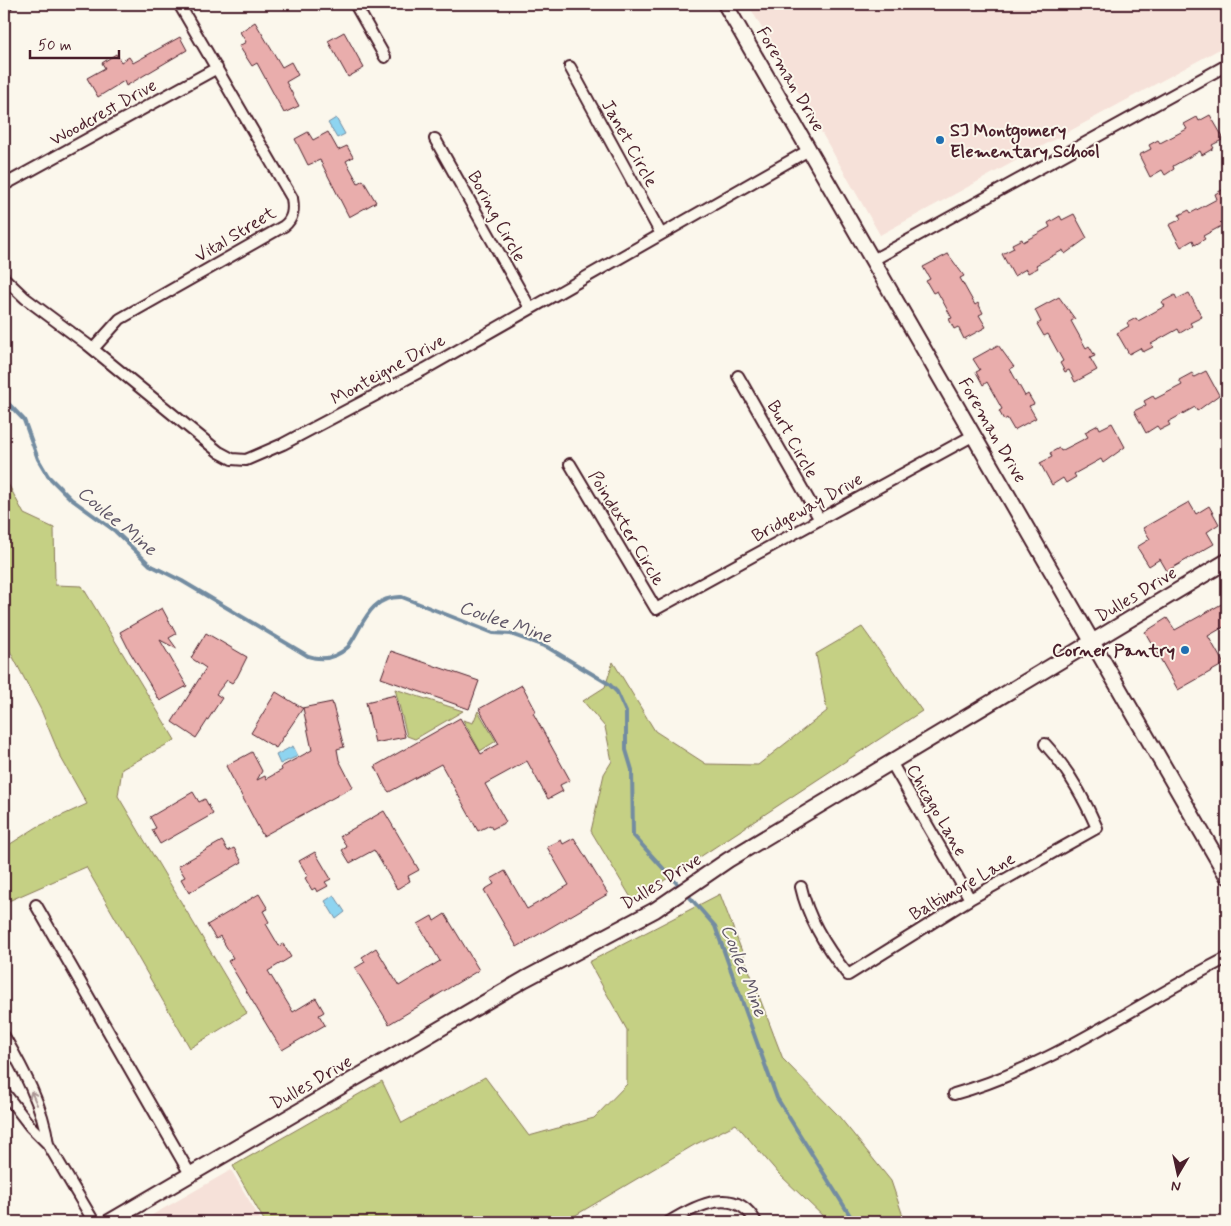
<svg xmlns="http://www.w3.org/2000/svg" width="1231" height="1226" font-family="Mynerve,sans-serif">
	<rect width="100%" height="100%" fill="#fbf7ec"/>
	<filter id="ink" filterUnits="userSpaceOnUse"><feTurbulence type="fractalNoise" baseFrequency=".02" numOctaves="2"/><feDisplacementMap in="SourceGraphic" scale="10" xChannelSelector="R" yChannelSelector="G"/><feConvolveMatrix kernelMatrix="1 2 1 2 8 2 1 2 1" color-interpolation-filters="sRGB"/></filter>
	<g filter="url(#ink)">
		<path fill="#f6e1d9" d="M748,4h479v41l-347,190z
			M231,1170l31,52h-122z"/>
		<path fill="#c5d084" stroke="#887858" d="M4,476l20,38 30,14 1,57 27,1 93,154 -53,29 -4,27 129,217 -57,35 -104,-181 -82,36v-55l33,-21 50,-23 -27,-48 -19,-46 -37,-70z
			M862,627l60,84 -289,190 -42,-70 13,-57 8,-13 -7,-34 -22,-26 22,-14 8,-25 42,69 51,33 52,1 69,-54 -11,-57z
			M395,689l68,22 -48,28 -8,-3z
			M478,711l18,30 -16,10 -17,-31 10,3z
			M720,894l63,165 54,55 54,67 14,41h-76l-50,-48 -43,-50 -42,21 -130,77h-299l-32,-56 149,-85 20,42 83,-46 44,59 65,-18 33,-34v-54l-38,-68z"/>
		<path fill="#8ed4f0" stroke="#738ca1" d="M336,118l9,16 -8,4 -9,-15z
			M293,746l5,10 -18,8 -4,-9z
			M334,895l11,17 -9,7 -11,-18z"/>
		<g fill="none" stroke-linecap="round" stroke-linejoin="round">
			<path stroke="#738ca1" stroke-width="4" d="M4,399l20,21 14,39 10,17 23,23 44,32 35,34 32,16 126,75c15,5 28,2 40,-9 16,-23 21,-51 54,-50l91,36 18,1 36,13 62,37 8,8 9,20v38l6,20 1,65 48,53
				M686,893l29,33 62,172 77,124"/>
		</g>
		<path fill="#e9adac" stroke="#4a1f2b" d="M255,22l27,45 9,-5 7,13 -12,7 13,24 -15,7 -27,-50 -5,3 -13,-20 7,-4 -6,-10z
			M344,32l20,36 -16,9 -20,-36z
			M180,37l7,13 -61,36 -2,-5 -26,16 -11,-19 18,-10 -3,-5 14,-9 5,8 8,-5 4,6z
			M1210,115l14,24 -12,6 2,3 -12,7 -2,-4 -27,15 1,3 -9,6 -3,-5 -12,7 -11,-22 12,-6 -2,-4 9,-5 2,3 27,-14 -3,-5 13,-7 2,4z
			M308,132l5,8 15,-8 10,18 9,-4 6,11 -7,4 12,22 5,-3 13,22 -27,15 -29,-57 -12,5 -13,-26z
			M1227,187v36l-24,13 2,3 -10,6 -2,-5 -12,7 -12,-22 12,-6 -2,-4 10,-5 2,3 26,-14 -2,-5z
			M1074,214l13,24 -22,16 -2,-4 -27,15 2,3 -10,5 -2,-4 -12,7 -12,-22 12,-6 -2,-4 10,-5 1,3 27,-15 -2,-4 12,-7 2,4z
			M948,254l16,22 -4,2 15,27 3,-2 5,10 -4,2 7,12 -22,12 -6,-12 -4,2 -5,-10 3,-1 -15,-27 -4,2 -7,-12 4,-2 -7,-12z
			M1189,293l13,24 -12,6 2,3 -12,7 -2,-4 -27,15 2,3 -10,5 -3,-4 -11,6 -12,-21 12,-7 -2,-3 9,-5 2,3 27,-15 -3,-4 13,-7 2,4z
			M1059,297l16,22 -4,2 15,27 3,-2 6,10 -5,2 7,12 -22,12 -6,-12 -4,2 -5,-9 3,-2 -15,-27 -4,2 -7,-12 4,-2 -6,-12z
			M998,345l16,22 -4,2 15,27 3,-2 6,10 -5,2 7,12 -22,12 -7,-12 -3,2 -5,-9 3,-2 -15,-27 -4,3 -7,-13 4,-2 -7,-11z
			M1206,371l13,24 -22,16 -2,-4 -27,15 2,3 -10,5 -3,-4 -11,7 -12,-22 12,-6 -2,-4 9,-5 2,3 27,-14 -3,-5 13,-7 2,4z
			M1112,423l13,24 -22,16 -2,-4 -27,15 2,3 -10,6 -3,-5 -11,7 -12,-22 12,-6 -2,-4 9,-5 2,3 27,-14 -3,-5 13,-7 2,4z
			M1189,502l7,12 13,-8 10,18 -12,8 7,12 -47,27 -7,-12 -11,7 -12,-19 13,-8 -7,-11z
			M1227,601v24l-19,11 16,28 -46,26 -33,-58 22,-14 8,12z
			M162,608l14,26 -7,4 8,11 -17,-9 27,46 -27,15 -30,-49 -10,-20z
			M206,633l41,24 -10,20 -5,6 -5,-3 -11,14 6,4 -26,40 -24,-16 34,-54 -15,-10z
			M391,651l88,30 -10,28 -88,-31z
			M522,685l14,26 -3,2 37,67 -10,5 3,6 -15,8 -21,-38 -42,23 21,38 -14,7 -2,-4 -12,6 -37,-67 -52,28 -4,-5 -10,-21 85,-48 21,36 18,-10 -20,-35z
			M276,692l26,16 30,-6 12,45 -7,2 2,11 14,27 -90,49 -37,-70 26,-14 10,19 -5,9 8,-4 1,3 16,-9 -1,-3 31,-17 -9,-42 -27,40 -25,-15z
			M395,695l10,42 -30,6 -9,-41z
			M193,792l6,10 6,-3 8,15 -53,30 -8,-14 4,-2 -6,-11z
			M384,811l35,59 -11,6 2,5 -13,8 -23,-39 -24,13 -8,-13 5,-3 -7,-11z
			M574,838l34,56 -91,53 -33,-57 10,-6 -3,-5 14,-8 22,38 42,-24 -22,-38 14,-7 2,4z
			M222,841l6,10 6,-3 8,14 -53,31 -8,-14 4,-2 -7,-11z
			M315,852l16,27 -6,3 3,4 -11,6 -2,-4 -3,2 -7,-12 3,-2 -9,-15z
			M259,894l9,15 -5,2 6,11 -3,2 13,22 4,-2 8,13 -23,14 25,41 23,-14 8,14 -5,3 6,10 -43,25 -54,-89 5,-3 -13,-22 -4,3 -9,-14z
			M445,914l34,56 -90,54 -34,-56 10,-6 -3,-5 14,-9 23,38 41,-25 -22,-37 14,-8 2,5z"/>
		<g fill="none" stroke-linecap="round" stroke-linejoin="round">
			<g stroke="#4a1f2b" stroke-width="14">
				<path id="minor" d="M355,4l30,53
					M4,6l3,-2
					M570,67l91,167
					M435,139l95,169
					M4,185l213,-117
					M873,260l354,-195
					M4,278l21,20 63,47 131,107 13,7 14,1 37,-16 142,-75 384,-219
					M93,349l27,-30 164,-93c9,-7 10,-16 8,-28l-113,-194
					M738,376l81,142
					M570,464l86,145 318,-174
					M891,762l79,137
					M801,887c7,32 26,62 47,88l122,-76 127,-71c-13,-30 -29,-59 -52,-84
					M36,905l154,269
					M4,1036c19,33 39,70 44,108
					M4,1092l26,34 18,18 46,78
					M954,1094c96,-26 185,-92 273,-136
					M669,1222c28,-17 66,-37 87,0"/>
			</g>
			<g stroke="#4a1f2b" stroke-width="18">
				<path id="tertiary" d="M725,4l502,872
					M109,1222l416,-243 130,-69 73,-50 499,-299"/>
			</g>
			<use href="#minor" stroke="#fbf7ec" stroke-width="10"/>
			<use href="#tertiary" stroke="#fbf7ec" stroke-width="14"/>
		</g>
		<defs><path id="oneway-shaft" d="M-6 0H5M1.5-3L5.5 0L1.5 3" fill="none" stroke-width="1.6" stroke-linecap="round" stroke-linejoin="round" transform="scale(1.25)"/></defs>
		<use stroke="#ab9695" href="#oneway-shaft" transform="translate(34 1098) rotate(-114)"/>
	</g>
	<g fill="#1f6fb2" stroke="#fbf7ec" stroke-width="2">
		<circle cx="940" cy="140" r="5"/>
		<circle cx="1185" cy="650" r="5"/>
	</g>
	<g text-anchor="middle" stroke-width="4" stroke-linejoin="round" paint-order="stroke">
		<g font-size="18" fill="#4a1f2b" stroke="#fbf7ec">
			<text transform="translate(791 79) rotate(60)" y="6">Foreman Drive</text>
			<text transform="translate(103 112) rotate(-29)" y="6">Woodcrest Drive</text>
			<text transform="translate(630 143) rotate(61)" y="6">Janet Circle</text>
			<text transform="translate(497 216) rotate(61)" y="6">Boring Circle</text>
			<text transform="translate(235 234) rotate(-31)" y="6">Vital Street</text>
			<text transform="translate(388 369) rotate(-29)" y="6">Monteigne Drive</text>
			<text transform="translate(993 430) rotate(60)" y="6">Foreman Drive</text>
			<text transform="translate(793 439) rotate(61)" y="6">Burt Circle</text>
			<text transform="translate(807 507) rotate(-29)" y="6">Bridgeway Drive</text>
			<text transform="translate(627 528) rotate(59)" y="6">Poindexter Circle</text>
			<text transform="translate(1136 594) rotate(-31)" y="6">Dulles Drive</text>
			<text transform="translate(937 810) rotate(60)" y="6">Chicago Lane</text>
			<text transform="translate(661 881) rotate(-32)" y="6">Dulles Drive</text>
			<text transform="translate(962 886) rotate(-30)" y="6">Baltimore Lane</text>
			<text transform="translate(311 1082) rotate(-30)" y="6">Dulles Drive</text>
		</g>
		<g font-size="18" font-weight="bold" fill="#4a1f2b" stroke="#fbf7ec" text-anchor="start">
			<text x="950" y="136">SJ Montgomery<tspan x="950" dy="21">Elementary School</tspan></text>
			<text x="1175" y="656" text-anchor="end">Corner Pantry</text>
		</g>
		<g font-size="19" font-style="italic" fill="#5e5566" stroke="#fbf7ec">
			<text transform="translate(118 520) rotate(40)" y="7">Coulee Mine</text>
			<text transform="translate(506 621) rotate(19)" y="7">Coulee Mine</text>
			<text transform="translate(745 970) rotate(69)" y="7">Coulee Mine</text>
		</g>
	</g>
	<rect width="1231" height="1226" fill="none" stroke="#fbf7ec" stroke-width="20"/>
	<rect x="10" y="10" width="1211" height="1206" fill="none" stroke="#4a1f2b" stroke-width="2" filter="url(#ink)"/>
	<g transform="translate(1178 1174) rotate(189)" stroke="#fbf7ec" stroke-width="4" paint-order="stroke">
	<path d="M0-4L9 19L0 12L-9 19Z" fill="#4a1f2b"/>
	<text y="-8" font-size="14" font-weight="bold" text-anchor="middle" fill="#4a1f2b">N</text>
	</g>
	<path d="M30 50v8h89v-8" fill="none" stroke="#4a1f2b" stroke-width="2.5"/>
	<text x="38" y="50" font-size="15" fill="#4a1f2b" stroke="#fbf7ec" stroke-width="4" paint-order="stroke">50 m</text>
</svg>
